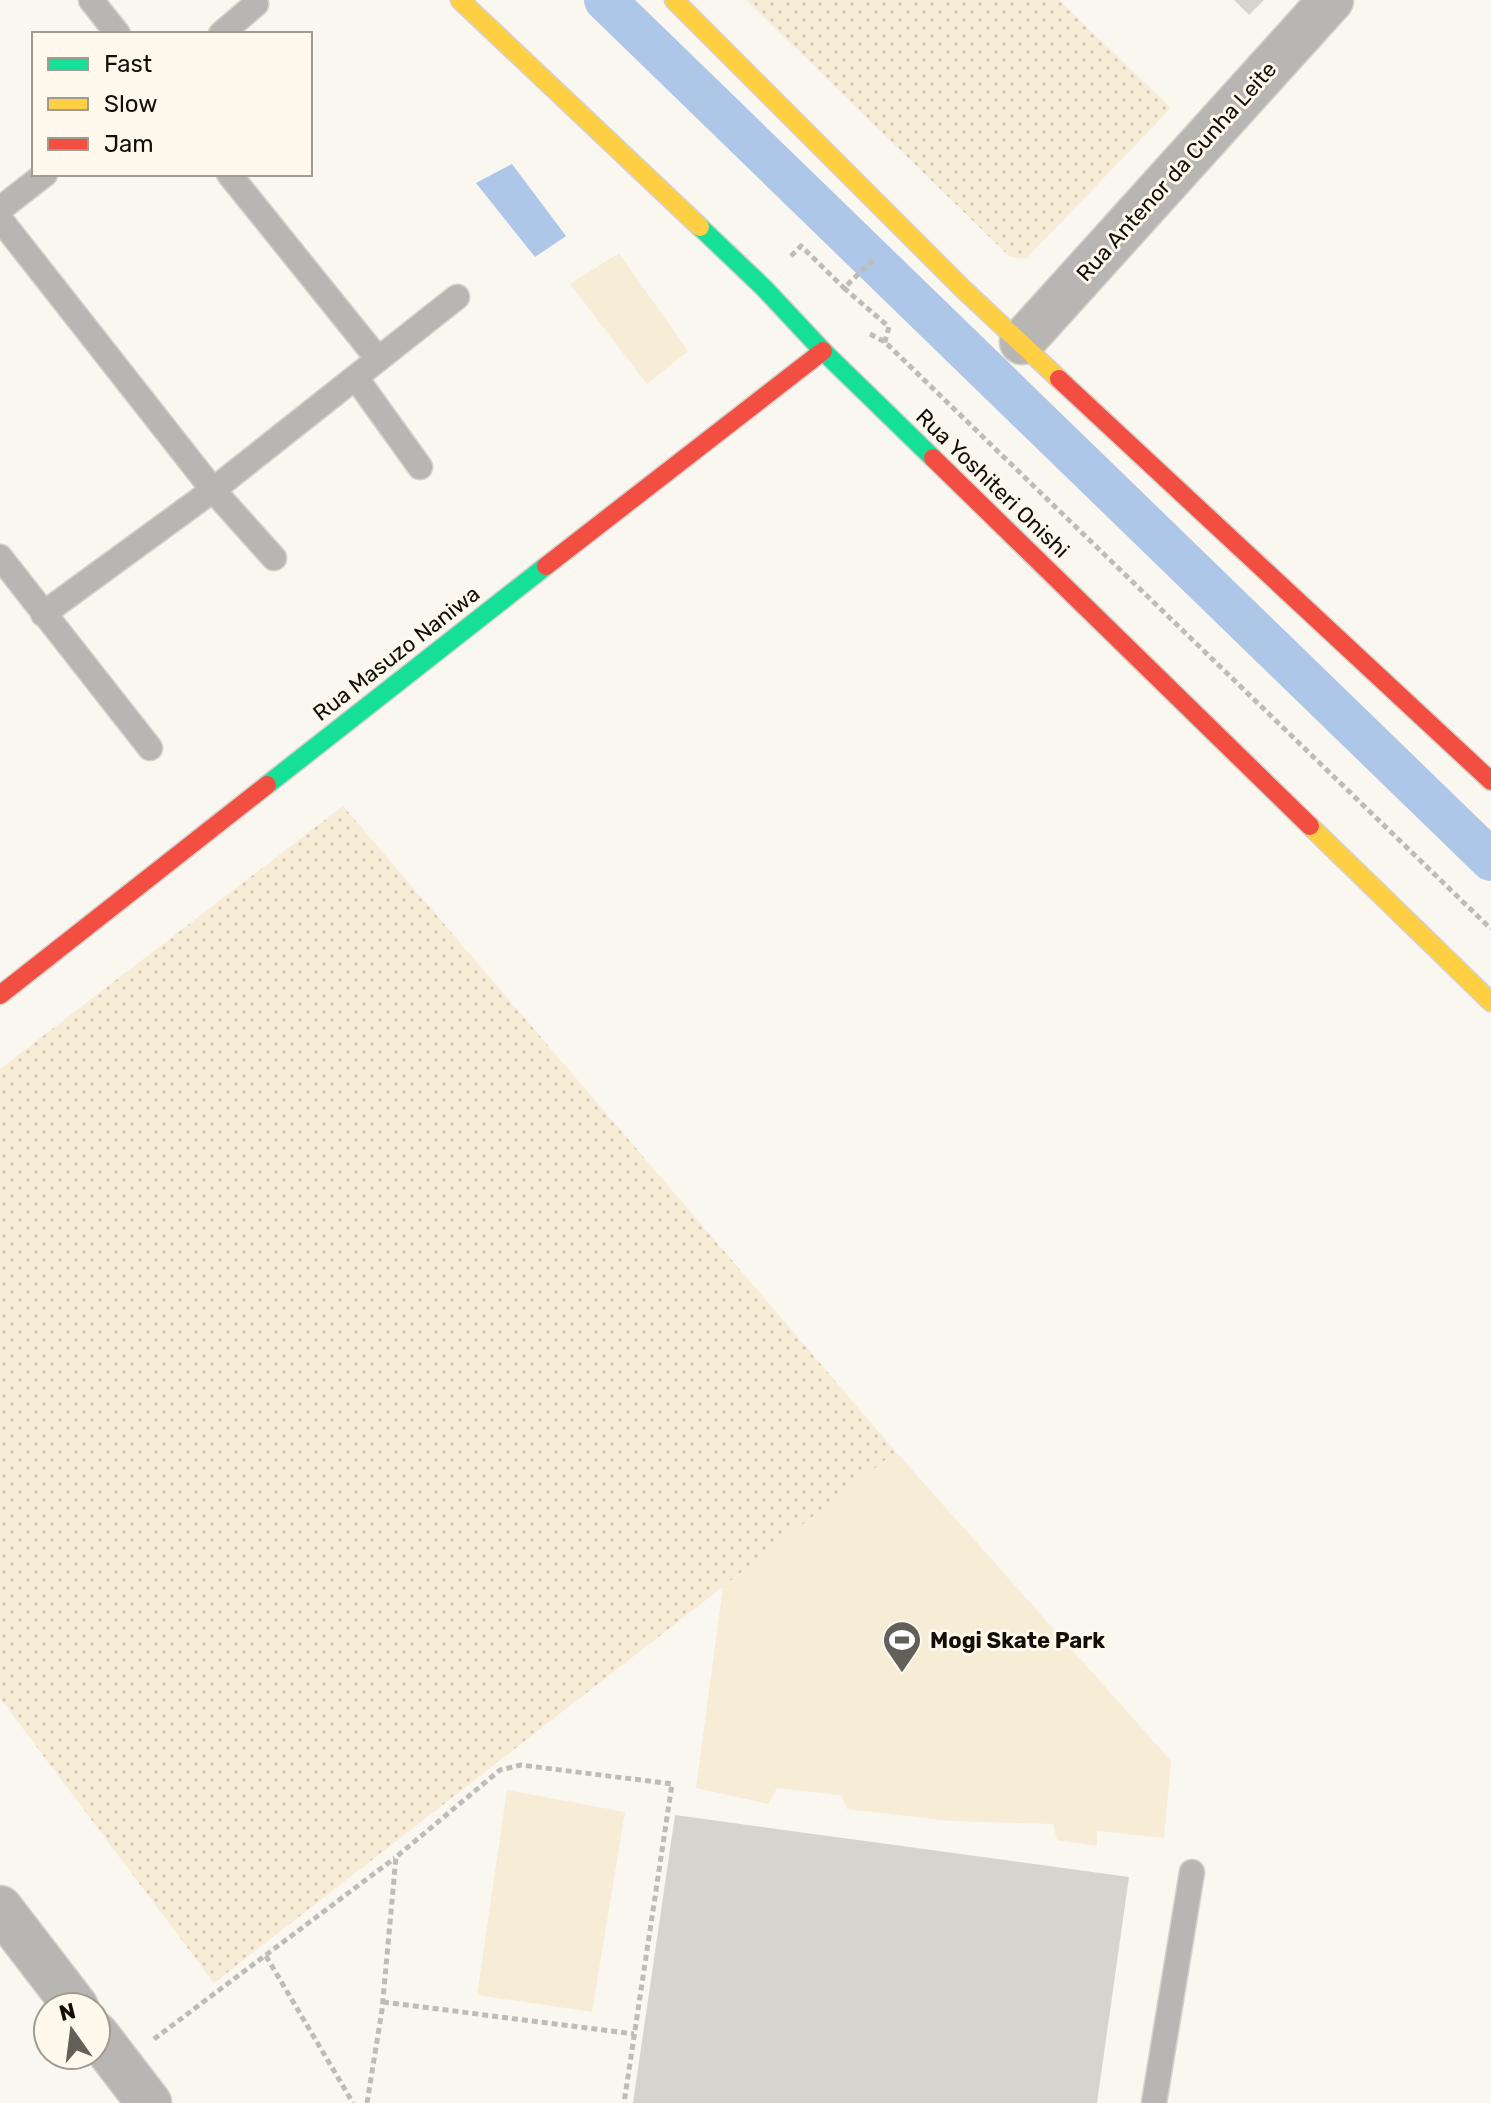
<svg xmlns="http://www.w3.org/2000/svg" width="1491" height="2103" font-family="Rubik,sans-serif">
	<defs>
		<pattern id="grass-dots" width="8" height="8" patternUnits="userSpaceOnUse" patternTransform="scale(2)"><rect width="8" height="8" fill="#f7ecd6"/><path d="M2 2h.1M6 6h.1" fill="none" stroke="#d3c9b6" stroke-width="1.8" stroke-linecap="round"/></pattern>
	</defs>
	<rect width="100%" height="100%" fill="#faf7f1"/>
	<path fill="url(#grass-dots)" d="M746,0h313l112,108 -145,151 -16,-2z
		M343,806l553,646 -682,531 -214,-285v-629z"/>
	<path fill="#f7ecd6" d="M619,253l69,98 -41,33 -77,-100z
		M896,1452l275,309 -7,77 -67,-7v15l-40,-6 -4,-16 -102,-3 -104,-12 -6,-14 -64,-7 -9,16 -72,-16 27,-201z
		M507,1790l118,22 -33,200 -115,-17z"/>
	<path fill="#aec7e9" d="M512,164l54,72 -31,21 -59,-74z"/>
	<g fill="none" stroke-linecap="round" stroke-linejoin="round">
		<path stroke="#aec7e9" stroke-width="42" d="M605,0l886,860"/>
	</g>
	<path fill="#d7d4ce" d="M1234,0h30l-15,15z
		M675,1815l454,62 -32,226h-464z"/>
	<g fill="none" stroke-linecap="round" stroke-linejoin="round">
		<g stroke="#d4d1cd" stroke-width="27">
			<path id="lane" d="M91,0l27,34
				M221,34l35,-30
				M229,174l149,185
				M0,209l45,-35
				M0,219l213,271 61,68
				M356,378l64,89
				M0,557l150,191
				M43,614l170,-124 244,-193
				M1154,2103l38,-231"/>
		</g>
		<g stroke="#d4d1cd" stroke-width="47">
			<path id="street" d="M1022,342l309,-342
				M0,1908l76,99
				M96,2034l53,69"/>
		</g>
		<g stroke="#d4d1cd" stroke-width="21">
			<path id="fast" d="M700,227l64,61 59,63 110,107
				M267,785l279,-219"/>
		</g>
		<g stroke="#d4d1cd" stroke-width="21">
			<path id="slow" d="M460,0l240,227
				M674,0l288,288 97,91
				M1310,826l181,176"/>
		</g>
		<g stroke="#d4d1cd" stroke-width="21">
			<path id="jam" d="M1059,379l432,402
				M933,458l377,368
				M546,566l277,-215
				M0,995l267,-210"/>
		</g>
		<path stroke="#bebcb7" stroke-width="5" stroke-dasharray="6 4" stroke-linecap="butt" d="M791,256l10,-10 43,42
			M873,260l-29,28 45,39 -5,18
			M870,334l15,8 606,587
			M266,1956l87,147
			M383,2002l251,32
			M154,2039l241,-181
			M367,2103l15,-93 14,-153 104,-87 21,-5 151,19 -48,319"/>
		<use href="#lane" stroke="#b7b6b2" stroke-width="24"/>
		<use href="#street" stroke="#b7b6b2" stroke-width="44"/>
		<use href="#fast" stroke="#16e098" stroke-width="18"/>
		<use href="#slow" stroke="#ffcf43" stroke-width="18"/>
		<use href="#jam" stroke="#f24e42" stroke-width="18"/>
	</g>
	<defs>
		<g id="stadium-pin" transform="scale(2)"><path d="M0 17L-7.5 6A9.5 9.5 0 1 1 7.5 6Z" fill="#63605a" stroke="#fef8ed"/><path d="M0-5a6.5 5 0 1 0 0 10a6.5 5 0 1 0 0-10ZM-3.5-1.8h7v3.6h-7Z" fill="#fff"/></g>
	</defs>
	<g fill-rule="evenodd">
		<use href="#stadium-pin" x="902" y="1640"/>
	</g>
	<g text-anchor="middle" stroke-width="6" stroke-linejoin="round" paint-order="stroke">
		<g font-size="22" fill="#120f08" stroke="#fef8ed">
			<text transform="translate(1176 171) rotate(-48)" y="8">Rua Antenor da Cunha Leite</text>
			<text transform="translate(993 483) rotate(44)" y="8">Rua Yoshiteri Onishi</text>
			<text transform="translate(396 653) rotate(-38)" y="8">Rua Masuzo Naniwa</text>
		</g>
		<g font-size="22" font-weight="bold" fill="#120f08" stroke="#fef8ed" text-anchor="start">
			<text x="930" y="1648">Mogi Skate Park</text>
		</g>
	</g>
	<rect x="32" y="32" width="280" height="144" fill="#fef8ed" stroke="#a09b91" stroke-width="2"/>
	<rect x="48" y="58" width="40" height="12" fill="#16e098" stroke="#a09b91" stroke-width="2"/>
	<text x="104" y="72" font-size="24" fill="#120f08">Fast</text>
	<rect x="48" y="98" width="40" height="12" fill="#ffcf43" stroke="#a09b91" stroke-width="2"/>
	<text x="104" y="112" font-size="24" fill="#120f08">Slow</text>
	<rect x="48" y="138" width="40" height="12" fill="#f24e42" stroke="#a09b91" stroke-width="2"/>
	<text x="104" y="152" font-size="24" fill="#120f08">Jam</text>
	<g transform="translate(72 2031) rotate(346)"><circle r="38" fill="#fef8ed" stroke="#a09b91" stroke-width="2"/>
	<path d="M0-6L14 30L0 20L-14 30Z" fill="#63605a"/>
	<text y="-12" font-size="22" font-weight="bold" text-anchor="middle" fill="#120f08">N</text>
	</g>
</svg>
